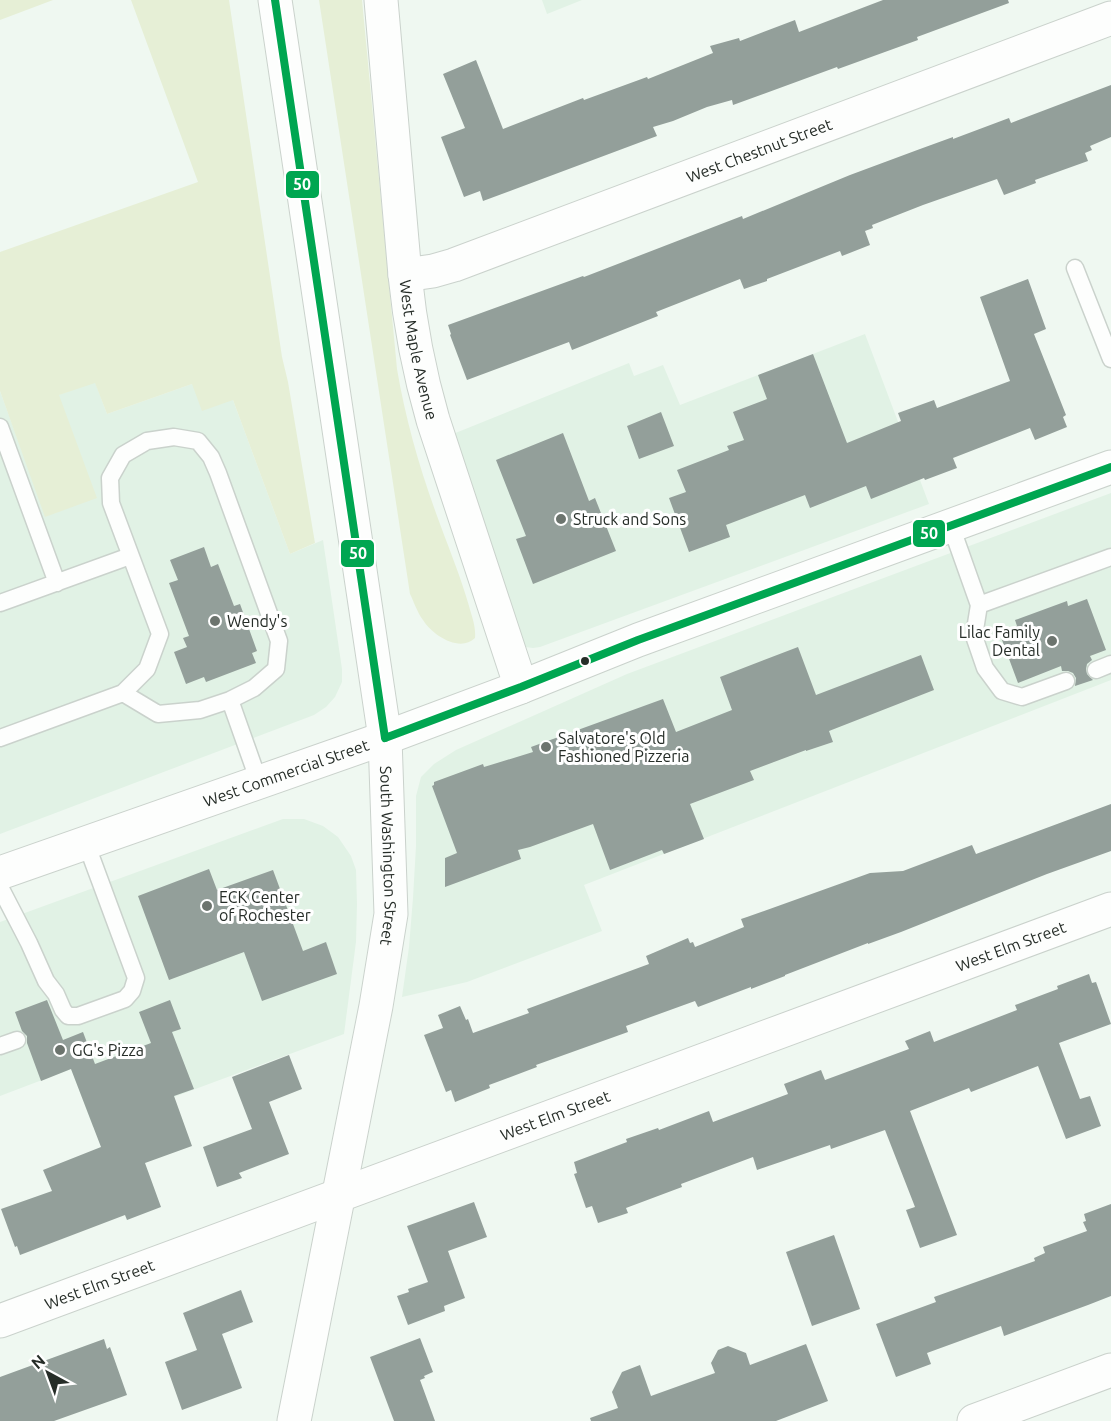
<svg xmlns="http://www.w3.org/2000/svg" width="1111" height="1421" font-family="Ubuntu,sans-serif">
	<rect width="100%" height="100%" fill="#eff8f1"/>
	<path fill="#e1f2e5" d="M542,0h40l-35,14z
		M865,334l64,170 -389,143 -7,1 -8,-1 -6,-6 -66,-207 176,-71 5,13 29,-11 17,40z
		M95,382l12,32 85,-30 41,16 57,154 33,-14 19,129v13l-7,15 -9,10 -12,8 -314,119v-443l46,126 25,-88 -13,-34z
		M1111,493v187l-527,205 18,46 -135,51 -65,15 7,-50 4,-49 3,-52v-50l5,-19 13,-13 22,-14 171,-76z
		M283,819h21l19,7 15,11 13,19 5,14 1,34 -1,38 -12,92 -251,93 -22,-58 -71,27v-174z"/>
	<path fill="#e6efd6" d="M0,0h53l-53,20z
		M131,0h98l53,357 6,25 27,161 -25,11 -57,-154 -31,11 -10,-27 -85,30 -12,-31 -36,12 38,103 -52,19 -45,-126v-139l198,-70z
		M319,0h43l35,369c9,53 24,104 43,155 10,27 21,54 29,82 3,11 7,21 6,32 -15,15 -43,-3 -52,-18 -6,-8 -9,-18 -13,-26z"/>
	<path fill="#939f9a" d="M883,0h125l1,3 -92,34 1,3 -80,29 -1,-2 -104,38 -1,-5 -25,7 -34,14 -20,6 4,9 -174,65 -3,-10 -16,6 -23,-60 24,-9 -22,-54 33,-14 27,69 80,-31 1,2 63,-23 1,2 65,-26 -3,-7 29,-8 1,3 55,-21 4,12z
		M1111,85v52l-21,9 2,4 -7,3 3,8 -53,19 1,3 -32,12 -7,-16 -74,26 -51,20 1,3 -8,3 5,14 -28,11 -2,-5 -73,28v2l-23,8 -4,-10 -84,33 2,4 -86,34 -3,-8 -102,38 -17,-45 1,-1 -3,-9 135,-49 1,1 158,-61 1,3 107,-44 70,-26 33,-12v2l56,-21 2,5z
		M1028,279l18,50 -12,5 32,81 -3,2 4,10 -32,13 -5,-12 -77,30 4,10 -32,12 -1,-2 -53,21 -5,-13 -56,22 -5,-13 -79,30 4,12 -41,15 -20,-54 17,-6 -9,-22 52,-20 -2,-4 17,-6 -11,-28 34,-13 -9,-24 55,-21 34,89 54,-22 -3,-8 36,-13 3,8 73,-27 -30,-84z
		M661,412l13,34 -35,13 -12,-33z
		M563,433l26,68 6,-3 21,53 -83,33 -17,-45 10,-3 -30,-76z
		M204,547l7,20 7,-3 16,42 6,-2 17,47 -5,2 4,10 -50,19 -2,-5 -18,7 -12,-32 13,-5 -4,-9 6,-2 -20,-53 9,-3 -8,-20z
		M1087,599l19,51 -16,6 2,4 -5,4 -1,5 1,5 6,6 -18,6 1,-8 -3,-5 -5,-2h-6l-1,-5 -43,17 -19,-51 18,-6 -2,-6 52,-19 1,5z
		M798,647l18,48 105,-40 13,35 -105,41 4,11 -27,9v-1l-56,21 4,9 -64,24 14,35 -40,15 -2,-4 -52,20 -17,-46 -63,23 -12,3 3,9 -76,28v-29l12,-5 -25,-67 2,-1v-3l49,-18 1,3 49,-15 -2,-5 132,-48 13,33 56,-22 -12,-33z
		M1111,804v47l-64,23 -146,58 -33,12v-1l-83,32v1l-34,13v-2l-53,20 -3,-6 -69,25 2,6 -92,33 1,2 -48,18 1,3 -35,14 -4,-12 -5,2 -22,-57 19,-7 -5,-13 22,-9 6,14 2,-1 5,14 56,-20 -2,-4 122,-45 -3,-8 42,-18 2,5 3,-1 2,5 49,-20 -3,-8 6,-2 123,-44 33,-2 69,-26 4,9z
		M209,869l8,21 56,-20 30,81 23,-9 11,32 -75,27 -18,-49 -75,28 -31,-84z
		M1089,974l3,9 4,-1 15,42 -52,19 21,56 10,-3 11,30 -35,13 -28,-73 -67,26 -2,-4 -59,23 47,124 -37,13 -14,-38 9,-3 -30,-77 -54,19 -1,-4 -73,25 -4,-13 -72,27 1,3 -56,21 2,5 -30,10 -6,-17 -6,2 -12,-34 3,-1 -3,-11 53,-20 -1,-3 32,-11 1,2 50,-19 4,11 75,-28 -4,-10 37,-14 4,10 84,-31 -4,-8 25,-10 4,11 83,-32 -2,-5 43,-16 -1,-3z
		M47,1000l16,40 20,-8 12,32 56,-21 -12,-31 31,-12 11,29 -9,3 22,57 -20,7 18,50 -47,17 16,44 -34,13 -2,-5 -105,40 -3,-9 -2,1 -14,-38 51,-18 -9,-21 58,-23 -30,-78 -30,12 -14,-38v-7l-5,-5 -7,-19z
		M289,1055l13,34 -33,13 20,52 -50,19 3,5 -25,9 -14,-40 49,-18 -20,-52z
		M474,1202l13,35 -39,14 17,47 -21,8 1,5 -37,14 -11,-29 12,-4 -1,-3 20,-7 -21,-56z
		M1111,1204v92l-23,9 -84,31 -3,-10 -74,27 4,11 -35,13 -20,-53 60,-22 -2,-5 101,-36 -1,-3 11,-5 -2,-6 44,-16 -4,-9 3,-1 -2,-7z
		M834,1235l26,74 -48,17 -26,-74z
		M241,1290l12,32 -31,12 20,54 -60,22 -17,-48 32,-12 -14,-37z
		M420,1338l13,34 -9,4 1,2 -5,2 15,41h-41l-24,-64z
		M104,1339l3,10 3,-2 17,48 -73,26h-54v-44z
		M806,1344l22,57 -52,20h-185l-1,-3 28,-10 -6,-16 10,-20 18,-7 11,31 64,-23 -4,-10 7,-13 10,-4 18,7 4,12z"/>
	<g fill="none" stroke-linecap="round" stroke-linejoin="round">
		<g stroke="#cad2cc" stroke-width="19">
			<path id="service" d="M1075,268l36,91
				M0,427l57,156
				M951,526l28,79 -5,31 11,32 17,23 20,6 44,-16
				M0,603l130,-47
				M979,605l132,-48
				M1096,670l15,-6
				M230,700l29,82
				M0,738l123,-45 24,-24 13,-35 -49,-131 -1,-25 13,-23 24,-14 27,-4 24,4 13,16 7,16 61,168 -3,28 -22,19 -24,12 -30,10 -42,4 -35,-21
				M0,887l29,56 17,38 10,13 7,16 5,6h10l47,-17 7,-8 4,-13 -50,-135
				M0,1046l17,-6"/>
		</g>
		<g stroke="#cad2cc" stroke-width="35">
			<g id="minor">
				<path id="s1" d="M381,0l24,275c5,50 14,97 28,145l88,267"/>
				<path id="s2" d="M405,275l28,-4 21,-6 657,-247"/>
				<path id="s3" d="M0,1321l1111,-412"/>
				<path d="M974,1421l137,-51"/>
			</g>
		</g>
		<g stroke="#cad2cc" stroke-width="35">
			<path id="tertiary" d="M385,738l136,-51 117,-47 473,-173"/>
		</g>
		<g stroke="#cad2cc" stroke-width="35">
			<g id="primary">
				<path id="s4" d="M275,0l110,738 6,176 -15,92 -82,415"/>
				<path id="s5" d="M0,873l385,-135"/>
			</g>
		</g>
		<use href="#service" stroke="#fdfefd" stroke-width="16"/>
		<use href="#minor" stroke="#fdfefd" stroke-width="33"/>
		<use href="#tertiary" stroke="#fdfefd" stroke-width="33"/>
		<use href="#primary" stroke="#fdfefd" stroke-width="33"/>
		<g stroke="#fff" stroke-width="12">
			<path id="bus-1" d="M275,0l110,738
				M385,738l136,-51 117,-47 473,-173"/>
		</g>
		<use href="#bus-1" stroke="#00a651" stroke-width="8"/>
	</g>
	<g fill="#6c746e" stroke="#fff" stroke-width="2">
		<circle cx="561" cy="519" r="6"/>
		<circle cx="215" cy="621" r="6"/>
		<circle cx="1052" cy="641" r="6"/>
		<circle cx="546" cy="747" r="6"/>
		<circle cx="207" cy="906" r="6"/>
		<circle cx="60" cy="1050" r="6"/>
	</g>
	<circle fill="#262d28" stroke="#fff" stroke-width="2" cx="585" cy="661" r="5"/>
	<g text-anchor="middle" stroke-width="6" stroke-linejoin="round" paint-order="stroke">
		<g font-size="16" fill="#262d28" stroke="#fff">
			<text dy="6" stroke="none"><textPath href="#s2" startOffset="376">West Chestnut Street</textPath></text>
			<text dy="6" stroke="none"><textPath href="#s1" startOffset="352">West Maple Avenue</textPath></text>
			<text dy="6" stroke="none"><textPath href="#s5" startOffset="303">West Commercial Street</textPath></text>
			<text dy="6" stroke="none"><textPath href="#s4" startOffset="864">South Washington Street</textPath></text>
			<text dy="6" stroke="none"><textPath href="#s3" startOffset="1078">West Elm Street</textPath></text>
			<text dy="6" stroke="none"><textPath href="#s3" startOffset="592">West Elm Street</textPath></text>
			<text dy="6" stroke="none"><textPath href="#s3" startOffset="106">West Elm Street</textPath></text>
		</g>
		<g font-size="16" fill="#262d28" stroke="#fff" text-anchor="start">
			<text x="573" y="525">Struck and Sons</text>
			<text x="227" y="627">Wendy's</text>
			<text x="1040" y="638" text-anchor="end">Lilac Family<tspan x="1040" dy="18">Dental</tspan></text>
			<text x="558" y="744">Salvatore's Old<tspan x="558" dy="18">Fashioned Pizzeria</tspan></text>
			<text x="219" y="903">ECK Center<tspan x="219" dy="18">of Rochester</tspan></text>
			<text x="72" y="1056">GG's Pizza</text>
		</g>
	</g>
	<g stroke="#fff" stroke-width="2">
		<rect x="285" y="170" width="35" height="29" rx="6" fill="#00a651"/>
		<rect x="912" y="519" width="34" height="29" rx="6" fill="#00a651"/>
		<rect x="340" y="539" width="35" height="29" rx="6" fill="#00a651"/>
	</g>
	<g font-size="16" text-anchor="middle" font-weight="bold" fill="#fff">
		<text x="302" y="190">50</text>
		<text x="929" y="539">50</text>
		<text x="358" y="559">50</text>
	</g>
	<g transform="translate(48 1373) rotate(319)" stroke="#ffffff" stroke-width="4.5" paint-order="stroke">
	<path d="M0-4.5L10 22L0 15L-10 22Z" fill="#262d28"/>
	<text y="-9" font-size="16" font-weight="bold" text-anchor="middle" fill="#262d28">N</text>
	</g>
</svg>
